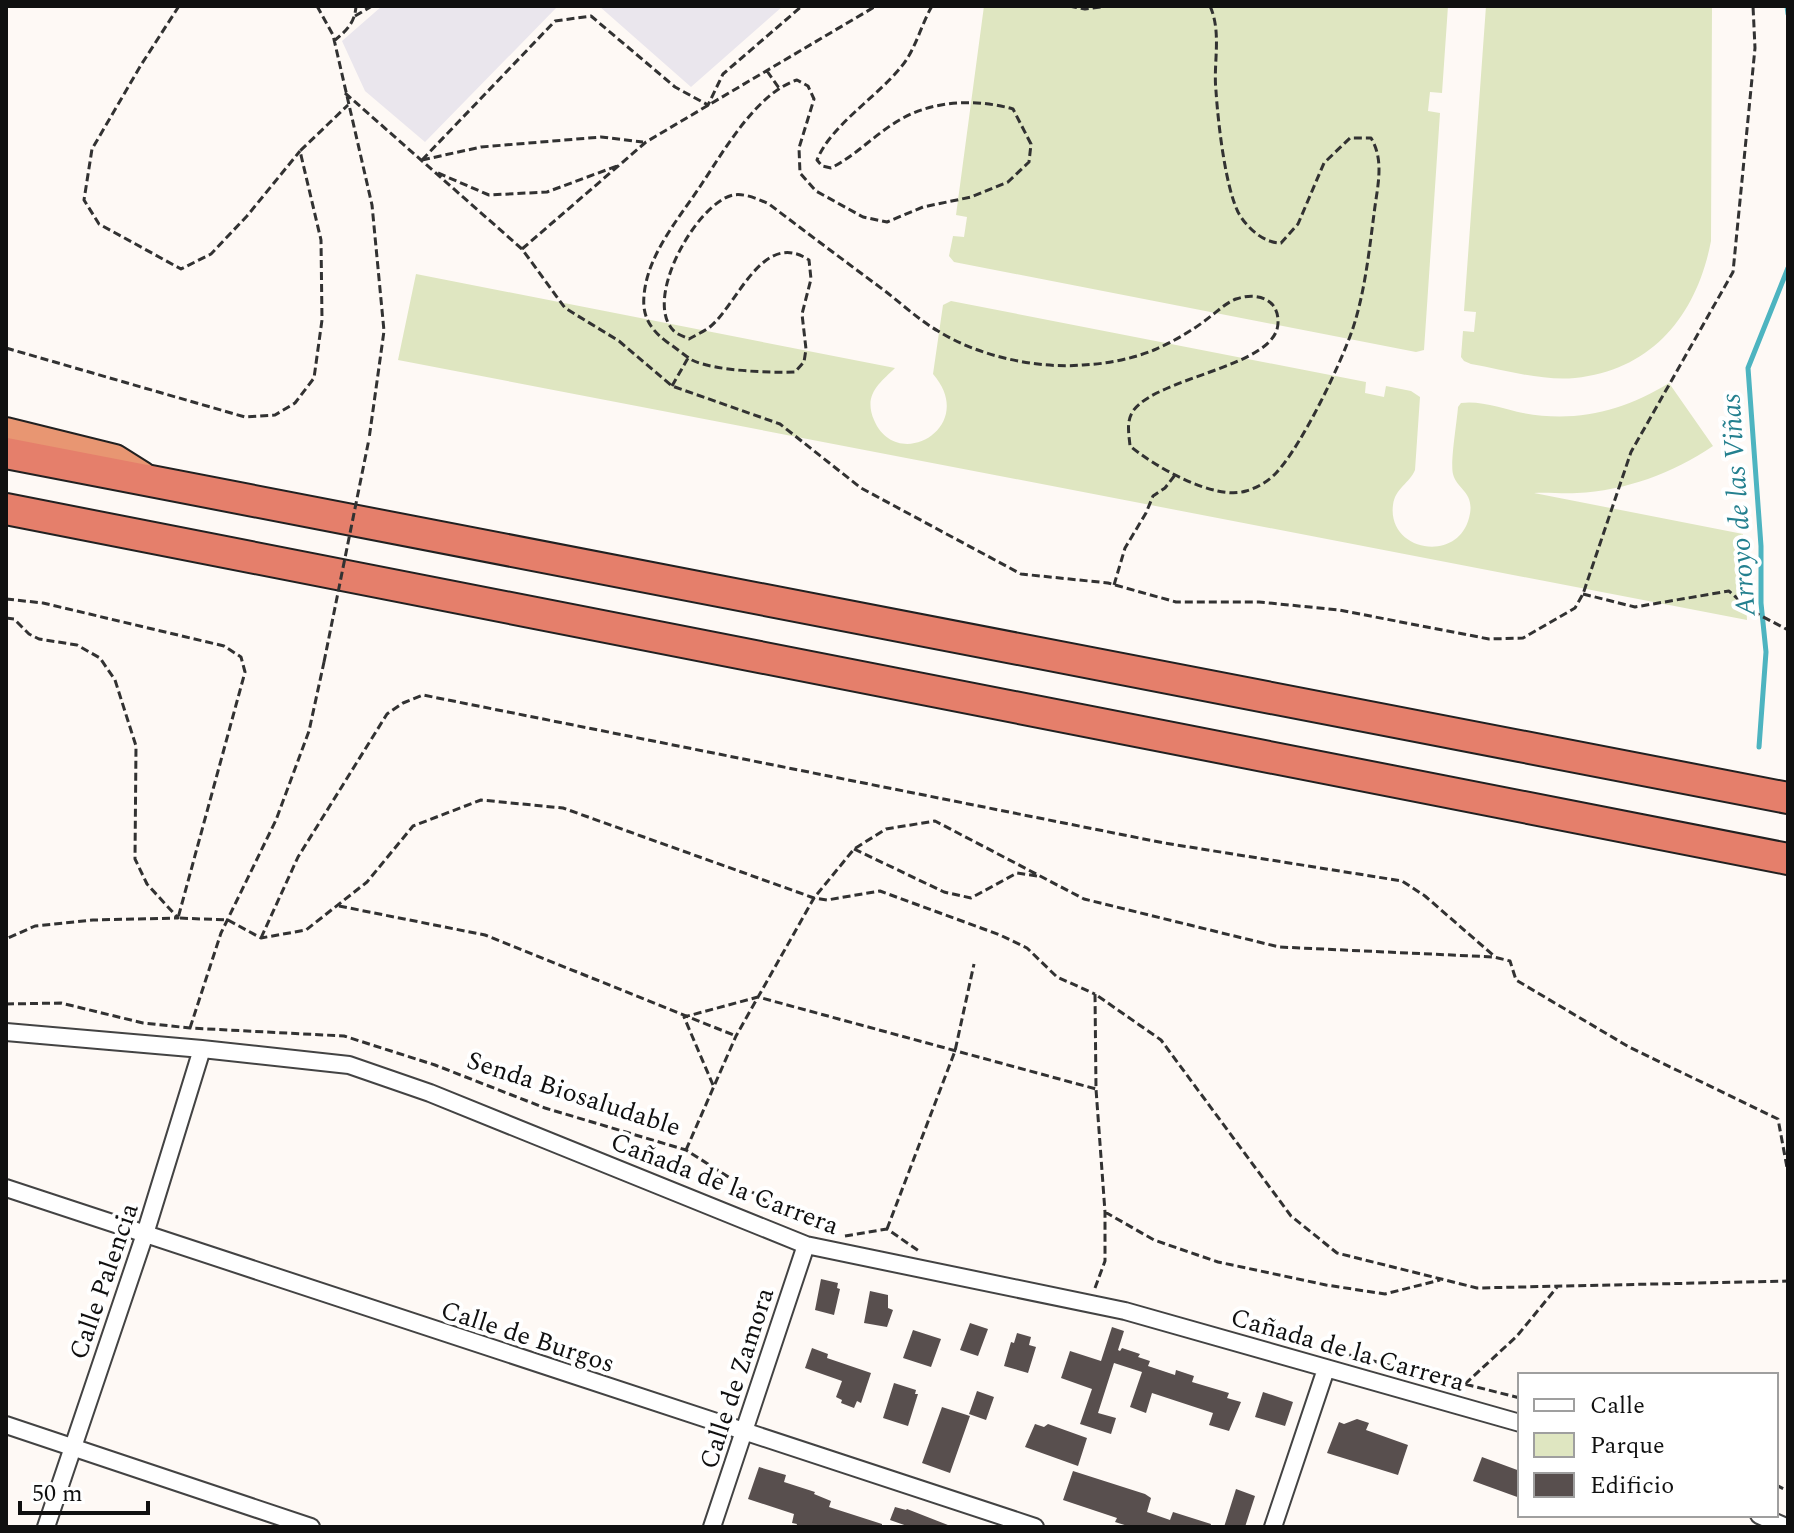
<svg xmlns="http://www.w3.org/2000/svg" width="1794" height="1533" font-family="Spectral,serif">
	<rect width="100%" height="100%" fill="#fef9f5"/>
	<path fill="#eae6ed" d="M382,6h176l-133,136 -60,-51 -23,-50z
		M599,6h184l-92,81z"/>
	<path fill="#dfe6c1" d="M984,6h464l-6,87 -12,-1 -2,19 12,2 -16,237 -8,2 -462,-90 -5,-6 4,-20 11,1 3,-20 -11,-2z
		M1486,6h226l-1,235c-14,73 -58,129 -136,137 -34,3 -70,-8 -104,-14l-7,-3 -3,-4 2,-26 11,1 2,-20 -12,-1z
		M416,274l479,94c-15,15 -32,26 -21,52 23,54 105,7 59,-46l10,-69 8,-4 415,81 -1,11 19,4 2,-11 25,5 9,6 -5,73c-5,13 -20,18 -22,35 -6,46 64,59 76,13 7,-26 -12,-28 -16,-44 -3,-12 4,-52 5,-67l3,-4c19,-3 44,6 62,10 53,10 101,-2 146,-30l44,63c-40,27 -88,45 -136,47 -14,1 -30,-1 -43,0l209,41 4,86 -1349,-260z"/>
	<g fill="none" stroke-linecap="round" stroke-linejoin="round">
		<path stroke="#4db4c0" stroke-width="5" d="M1787,6l1,8
			M1759,747l7,-95 -5,-49v-57l-13,-178 40,-100"/>
	</g>
	<path fill="#584f4e" d="M821,1279l17,4 -1,5 3,1 -6,26 -19,-5z
		M870,1291l18,4v13l5,2 -6,17 -23,-4z
		M970,1323l18,6 -10,27 -18,-6z
		M1112,1327l12,4 -6,19 2,1 2,-3 18,6 -2,3 12,4 -2,5 27,9 1,-5 18,6 -2,6 37,11 -2,5 14,4 -12,29 -20,-6 4,-12 -61,-20 -6,20 -16,-6 12,-35 -28,-9 -16,50 18,5 -5,16 -31,-10 12,-35 -31,-11 9,-27 31,10z
		M913,1330l28,9 -10,28 -28,-9z
		M1017,1333l14,4 -2,8 7,2 -8,26 -24,-7 7,-24 3,1z
		M812,1348l16,6 -1,4 44,15 -10,30 -4,-2 -3,7 -13,-5 1,-3 -6,-3 6,-16 -37,-13z
		M894,1383l22,7 -1,4h3l-10,32 -25,-8z
		M977,1391l17,6 -8,23 -17,-6z
		M1263,1392l30,10 -8,24 -30,-9z
		M942,1407l28,9 -20,57 -28,-10z
		M1357,1419l12,4 -3,7 42,15 -10,30 -71,-22 12,-31 5,2z
		M1035,1424l9,3 4,-3 39,14 -9,28 -53,-19z
		M1482,1457l38,14v27l-47,-17z
		M759,1467l27,8 -2,7 31,10 -1,2 17,7 -2,6 53,17v3h-86l1,-3 -5,-1 2,-9 -46,-15z
		M1073,1471l72,23 6,4 -4,14 23,8 3,-8 38,12 -1,3h-79l-16,-5 2,-4 -54,-18z
		M1236,1489l19,7 -10,31h-21z
		M895,1507l11,3 1,-1 46,18h-43l-20,-7z"/>
	<g fill="none" stroke-linecap="round" stroke-linejoin="round">
		<g stroke="#434343" stroke-width="20">
			<path id="minor" d="M6,1032l196,17 147,16 81,28 376,152 319,66 395,112
				M6,1188l1029,339
				M6,1425l305,102
				M1759,1515l27,12
				M46,1527l99,-293 57,-185
				M712,1527l94,-282
				M1273,1527l53,-158"/>
		</g>
		<g stroke="#212121" stroke-width="32">
			<path id="trunk" d="M6,432l109,27 27,17"/>
		</g>
		<g stroke="#212121" stroke-width="34">
			<path id="motorway" d="M6,453l1782,345
				M6,509l1782,350"/>
		</g>
		<path stroke="#323232" stroke-width="3" stroke-dasharray="8 4" stroke-linecap="butt" d="M179,6l-38,59 -49,84 -8,51 15,24 82,45 30,-15 36,-38 53,-65
			M317,6l16,29 39,170 12,126 -15,108
			M932,6c-11,19 -17,45 -31,61 -25,31 -70,58 -84,93l5,6 9,2c26,-13 46,-36 72,-50 33,-18 75,-19 110,-9l18,35 -2,18 -21,20 -37,15 -48,10 -36,15 -24,-5 -47,-26 -16,-18 -1,-25 15,-49 -6,-13 -11,-6c-40,13 -72,69 -94,102 -22,34 -56,72 -59,114 -2,21 7,34 23,46 9,6 17,13 25,18 22,11 78,13 103,12l9,-10 2,-13 -4,-35 9,-35 -2,-19c-46,-31 -71,43 -98,66 -6,5 -15,9 -22,13 -4,-2 -13,-5 -16,-9 -30,-32 24,-127 60,-135 12,-2 25,4 36,9 38,29 77,58 116,87 17,13 34,29 53,40 40,25 98,38 145,34 23,-1 49,-6 71,-15 19,-8 41,-21 57,-34 8,-6 15,-13 25,-17 20,-7 43,-1 42,24 -1,44 -120,53 -145,88 -7,11 -4,23 -3,35 24,20 84,55 116,45 11,-3 23,-10 31,-19 26,-29 63,-106 76,-144 12,-37 16,-76 21,-114 3,-26 11,-53 -3,-76h-21l-26,25 -26,61 -17,19c-18,0 -35,-16 -43,-31 -13,-27 -20,-90 -22,-121 -3,-28 6,-58 -6,-85
			M1069,6l16,3 24,-3
			M355,16l17,-10
			M334,41c12,-10 21,-18 22,-35
			M767,71l12,17
			M345,93l177,156 43,59 54,33 53,45 108,38 81,64 160,86 87,9 68,19h83l80,8 150,29 34,-1 52,-30 8,-14 48,-142 102,-180 22,-224 -2,-42
			M422,160l133,-139 36,-5 84,71 33,18 15,-31 79,-68
			M422,160l59,-13 120,-10 42,5
			M438,173l51,22 58,-3 70,-26
			M522,249l124,-107 230,-136
			M6,348l239,69 30,-2 20,-12 19,-25 8,-58 -1,-80 -21,-89 48,-46
			M672,386l16,-28
			M1114,585l11,-37 21,-35 7,-17 12,-8 10,-13
			M1583,594l52,13 94,-16 21,19 38,20
			M6,599l37,4 181,43 17,11 4,15 -67,246 50,2 33,18 45,-8 61,-48 46,-56 68,-26 82,8 251,90 40,-49 32,-20 49,-8 149,78 195,48 215,10 16,4 6,19 113,67 149,72 10,54
			M6,618l8,1 15,15 10,5 38,6 23,13 15,22 21,66 -1,113 12,25 31,34 -85,2 -58,6 -29,13
			M854,849l90,43 27,6 46,-25 20,3
			M339,906l146,29 251,101
			M261,938l37,-81 89,-143 16,-11 20,-8 741,148 238,38 23,15 68,59
			M6,1004l55,-1 82,20 47,5 154,8 91,29 110,43 141,42 99,63 31,17
			M190,1028l31,-95 55,-113 33,-89 15,-69
			M713,1085l-29,-68 74,-20 338,92
			M686,1150l50,-114 78,-138 13,2 53,-9 120,44 27,13 30,29 38,17
			M1105,1212l49,28 64,22 108,23 59,9 55,-14
			M887,1229l68,-178 19,-87
			M845,1236l42,-7 32,22
			M1095,1288l10,-27v-49l-9,-123 -1,-95 66,46 130,176 46,37 140,35 311,-7
			M1326,1349l194,49
			M1465,1384l52,-48 41,-50
			M1776,1485l12,6"/>
		<use href="#minor" stroke="#fff" stroke-width="16"/>
		<use href="#trunk" stroke="#e89672" stroke-width="28"/>
		<use href="#motorway" stroke="#e57f6b" stroke-width="30"/>
		<path stroke="#323232" stroke-width="3" stroke-dasharray="8 4" stroke-linecap="butt" d="M324,662l45,-223"/>
	</g>
	<g text-anchor="middle" stroke-width="8" stroke-linejoin="round" paint-order="stroke">
		<g font-size="26" fill="#101010" stroke="#fff">
			<text transform="translate(574 1093) rotate(18)" y="9">Senda Biosaludable</text>
			<text transform="translate(725 1183) rotate(21)" y="9">Cañada de la Carrera</text>
			<text transform="translate(103 1281) rotate(-71)" y="9">Calle Palencia</text>
			<text transform="translate(528 1336) rotate(18)" y="9">Calle de Burgos</text>
			<text transform="translate(1348 1349) rotate(16)" y="9">Cañada de la Carrera</text>
			<text transform="translate(736 1378) rotate(-72)" y="9">Calle de Zamora</text>
		</g>
		<g font-size="28" font-style="italic" fill="#24808f" stroke="#fff">
			<text transform="translate(1737 505) rotate(-94)" y="10">Arroyo de las Viñas</text>
		</g>
	</g>
	<rect width="1794" height="1533" fill="none" stroke="#101010" stroke-width="16"/>
	<rect x="1518" y="1373" width="260" height="144" fill="#ffffff" stroke="#9f9f9f" stroke-width="2"/>
	<rect x="1534" y="1399" width="40" height="12" fill="#ffffff" stroke="#9f9f9f" stroke-width="2"/>
	<text x="1590" y="1413" font-size="24" fill="#101010">Calle</text>
	<rect x="1534" y="1433" width="40" height="24" fill="#dfe6c1" stroke="#9f9f9f" stroke-width="2"/>
	<text x="1590" y="1453" font-size="24" fill="#101010">Parque</text>
	<rect x="1534" y="1473" width="40" height="24" fill="#584f4e" stroke="#9f9f9f" stroke-width="2"/>
	<text x="1590" y="1493" font-size="24" fill="#101010">Edificio</text>
	<path d="M20 1501v12h128v-12" fill="none" stroke="#101010" stroke-width="4"/>
	<text x="32" y="1501" font-size="24" fill="#101010" stroke="#ffffff" stroke-width="6" paint-order="stroke">50 m</text>
</svg>
